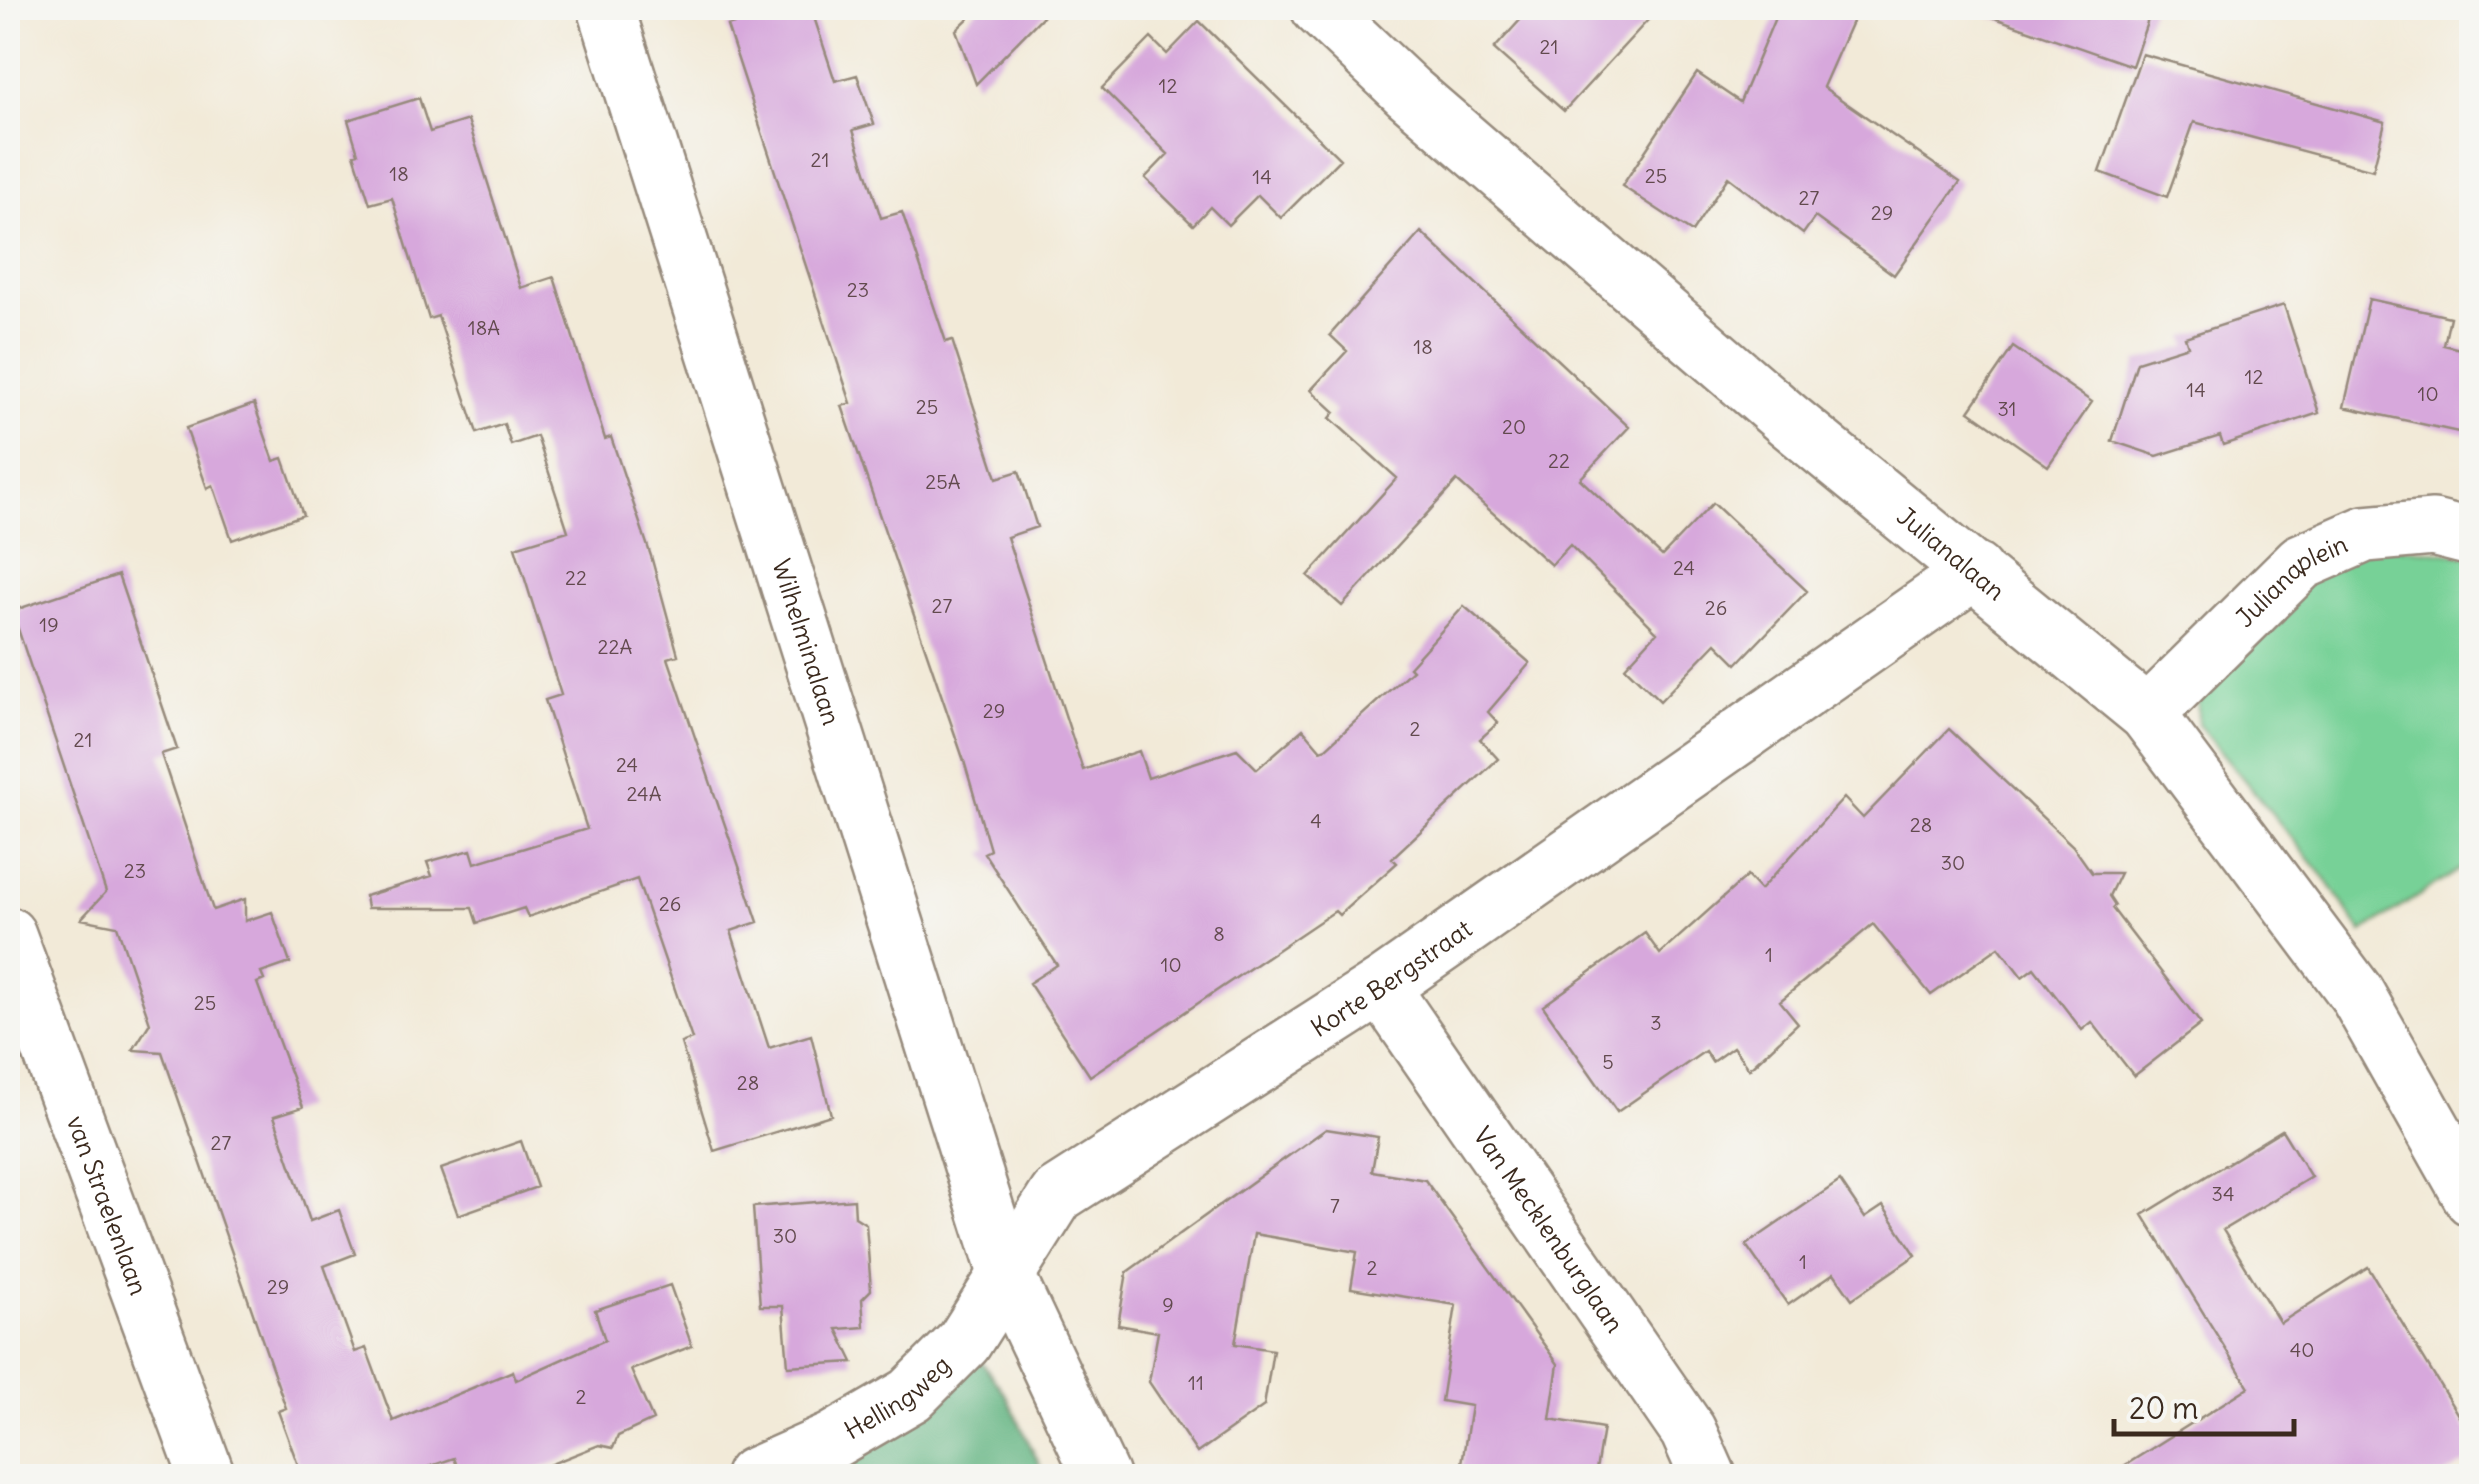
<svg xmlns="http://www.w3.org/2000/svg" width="2479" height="1484" font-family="Delius,sans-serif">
	<rect width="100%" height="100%" fill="#f6f6f2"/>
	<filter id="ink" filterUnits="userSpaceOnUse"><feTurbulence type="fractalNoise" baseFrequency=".01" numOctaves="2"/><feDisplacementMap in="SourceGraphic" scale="20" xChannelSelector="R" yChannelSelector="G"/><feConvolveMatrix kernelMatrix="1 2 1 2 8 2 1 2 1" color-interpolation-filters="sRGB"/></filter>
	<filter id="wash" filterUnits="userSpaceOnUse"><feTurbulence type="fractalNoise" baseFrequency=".0048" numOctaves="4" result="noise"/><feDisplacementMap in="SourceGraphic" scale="40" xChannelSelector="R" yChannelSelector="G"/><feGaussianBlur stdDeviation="2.25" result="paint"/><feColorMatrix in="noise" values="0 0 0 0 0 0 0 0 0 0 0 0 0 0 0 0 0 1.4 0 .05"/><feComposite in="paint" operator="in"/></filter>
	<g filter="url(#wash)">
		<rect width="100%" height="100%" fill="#f2ead8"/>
		<path fill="#77d197" stroke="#597e5a" stroke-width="2.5" d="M2354,541l117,15v306l-109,70 -37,-54 -127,-154v-53z"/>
		<path fill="#61b380" stroke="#4e6e4f" stroke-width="2.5" d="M981,1361l26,36 38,79h-242z"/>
		<g id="blocks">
			<path fill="#d7a8dc" d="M787,8h24l24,73 22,-6 17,49 -21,6 28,88 21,-6 44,130 6,-2 45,138 22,-7 18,56 -30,10 76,233 56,-19 9,27 89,-29 20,20 46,-40 18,21 5,-2 86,-78 -3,-3 55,-61 66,57 -42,49 10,11 -18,16 18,20 -106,99 5,5 -58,52 -4,-4 -245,165 -61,-93 28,-18 -73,-112 6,-3 -26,-89 -122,-355 9,-3 -124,-377z
				M979,8h72l-75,76 -20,-54z
				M1531,8h128l-95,103 -70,-62z
				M1779,8h79l-35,79 137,95 -66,93 -79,-58 -12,17 -75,-57 -36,55 -70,-46 75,-113 43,29z
				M1987,8h165l-20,58 -146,-51z
				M1199,21l141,138 -59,59 -23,-23 -30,30 -18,-18 -17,18 -48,-47 23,-24 -66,-66 49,-50 16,16z
				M2142,54l243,68 -12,48 -179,-48 -27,75 -67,-25z
				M419,98l11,34 38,-12 53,168 33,-11 51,162 6,-2 40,119 27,99 -10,3 90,264 -27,9 38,117 42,-13 20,80 -117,36 -33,-108 11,-4 -55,-160 -109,38 -4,-9 -47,15 -5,-15h-105l-2,-12 67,-20 -5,-14 44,-12 4,13 112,-34 -42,-129 16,-5 -46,-148 53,-16 -31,-95 -26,9 -7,-21 -27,9 -39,-117 -9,3 -37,-121 -22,6 -16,-50 4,-1 -10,-33z
				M1421,232l208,195 -49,52 82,77 51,-53 94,88 -70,73 -21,-21 -56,58 -35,-34 32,-35 -87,-87 -19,20 -94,-84 -115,125 -34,-30 89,-98 -67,-60 5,-6 -24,-22 36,-39 -17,-16z
				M2369,299l81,18 -6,28 28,7v83l-128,-28z
				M2284,305l35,108 -96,32 -3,-9 -63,20 -45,-15 25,-79 51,-16 -3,-9z
				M2013,347l79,55 -44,64 -79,-55z
				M254,404l20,57 9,-3 20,57 -71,25 -19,-55 -6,3 -21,-60z
				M118,575l59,174 -16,5 52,156 32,-11v22l27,-9 18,51 -29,10 3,7 -7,3 46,124 -29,9 36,105 29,-11 16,44 -31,12 31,86 11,-4 27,73 120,-50 3,9 89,-40 -10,-30 75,-25 22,61 -61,24 22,50 -35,16 -5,12 -14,-3 -78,31h-60l-7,-18 -52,18h-100l-24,-65 8,-3 -124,-356 -29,-2 17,-27 -33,-97 -36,-7 25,-27 -94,-281z
				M1949,729l124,117 19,27h28l-11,23 6,9 -3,3 89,116 -67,52 -42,-54 -10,8 -48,-62 -12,9 -23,-30 -68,48 -58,-71 -93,77 18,22 -49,46 -16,-22 -21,15 -7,-11 -88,61 -74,-106 102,-73 15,21 87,-78 13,14 84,-92 19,20z
				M1326,1129l52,8 -6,34 53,9 133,184 -8,55 53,9 -8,48h-135l11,-70 -30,-5 15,-96 -105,-17 6,-36 -103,-18 -19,110 38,6 -9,56 -67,47 -48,-71 9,-50 -40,-7 9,-53z
				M2282,1130l29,47 -88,53 57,93 88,-56 104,171v21l-29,17h-335l141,-89 -106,-172z
				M521,1141l16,46 -79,28 -17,-46z
				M1840,1181l25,37 18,-12 33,49 -64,44 -18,-26 -46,32 -42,-60z
				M854,1199l1,18 11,7 5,66 -9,9 2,28 -27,2 16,33 -65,4 -5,-60h-23l-7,-99z"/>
		</g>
	</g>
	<g filter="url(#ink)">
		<use href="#blocks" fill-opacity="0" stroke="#968a7b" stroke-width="2.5"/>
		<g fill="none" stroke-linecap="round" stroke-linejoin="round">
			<g stroke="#968a7b" stroke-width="60">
				<g id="minor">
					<path id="s1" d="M606,8l402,1271 93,197"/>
					<path id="s2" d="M1319,8l89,84 380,328 359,294 209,279 116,205"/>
					<path id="s3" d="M2147,714l154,-152 64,-28 68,-6 39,10"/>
					<path id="s4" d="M8,935l199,541"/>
					<path id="s5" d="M1381,987l307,444 20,45"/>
					<path id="s6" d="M753,1476l79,-35 79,-46 53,-53 93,-147 324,-208 594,-416"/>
				</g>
			</g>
			<use href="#minor" stroke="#fff" stroke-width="55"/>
		</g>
	</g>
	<g text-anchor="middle" stroke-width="10" stroke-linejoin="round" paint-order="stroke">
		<g font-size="20" fill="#624a4e">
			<text x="1549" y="54">21</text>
			<text x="1168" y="93">12</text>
			<text x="820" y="167">21</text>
			<text x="399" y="181">18</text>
			<text x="1656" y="183">25</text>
			<text x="1262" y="184">14</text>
			<text x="1809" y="205">27</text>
			<text x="1882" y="220">29</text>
			<text x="858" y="297">23</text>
			<text x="484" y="335">18A</text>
			<text x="1423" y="354">18</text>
			<text x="2254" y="384">12</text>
			<text x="2196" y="397">14</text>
			<text x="2428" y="401">10</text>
			<text x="927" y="414">25</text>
			<text x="2007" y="416">31</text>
			<text x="1514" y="434">20</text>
			<text x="1559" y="468">22</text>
			<text x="943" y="489">25A</text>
			<text x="1684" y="575">24</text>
			<text x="576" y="585">22</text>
			<text x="942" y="613">27</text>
			<text x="1716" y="615">26</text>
			<text x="49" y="632">19</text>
			<text x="615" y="654">22A</text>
			<text x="994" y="718">29</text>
			<text x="1415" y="736">2</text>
			<text x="83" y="747">21</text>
			<text x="627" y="772">24</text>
			<text x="644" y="801">24A</text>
			<text x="1316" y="828">4</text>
			<text x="1921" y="832">28</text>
			<text x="1953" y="870">30</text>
			<text x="135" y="878">23</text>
			<text x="670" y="911">26</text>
			<text x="1219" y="941">8</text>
			<text x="1769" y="962">1</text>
			<text x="1171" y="972">10</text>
			<text x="205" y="1010">25</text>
			<text x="1656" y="1030">3</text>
			<text x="1608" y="1069">5</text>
			<text x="748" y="1090">28</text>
			<text x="221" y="1150">27</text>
			<text x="2223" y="1201">34</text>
			<text x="1335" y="1213">7</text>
			<text x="785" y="1243">30</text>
			<text x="1803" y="1269">1</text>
			<text x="1372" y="1275">2</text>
			<text x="278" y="1294">29</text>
			<text x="1168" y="1312">9</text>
			<text x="2302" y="1357">40</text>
			<text x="1196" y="1390">11</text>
			<text x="581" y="1404">2</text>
		</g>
		<g font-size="25" fill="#3b2a1e" stroke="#f6f6f2">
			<text dy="9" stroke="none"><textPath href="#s2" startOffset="835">Julianalaan</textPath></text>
			<text dy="9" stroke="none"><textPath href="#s3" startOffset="198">Julianaplein</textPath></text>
			<text dy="9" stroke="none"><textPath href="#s1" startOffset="665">Wilhelminalaan</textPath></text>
			<text dy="9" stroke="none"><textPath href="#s6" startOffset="825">Korte Bergstraat</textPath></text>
			<text dy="9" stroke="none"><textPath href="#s4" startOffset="288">van Straelenlaan</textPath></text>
			<text dy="9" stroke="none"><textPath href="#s5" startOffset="295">Van Mecklenburglaan</textPath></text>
			<text dy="9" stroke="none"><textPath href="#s6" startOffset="165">Hellingweg</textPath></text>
		</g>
	</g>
	<rect width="2479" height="1484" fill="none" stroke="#f6f6f2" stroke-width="40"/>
	<path d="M2114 1419v15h180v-15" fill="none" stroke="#3b2a1e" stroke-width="5"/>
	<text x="2129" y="1419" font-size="30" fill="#3b2a1e" stroke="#f6f6f2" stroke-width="8" paint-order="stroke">20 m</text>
</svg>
